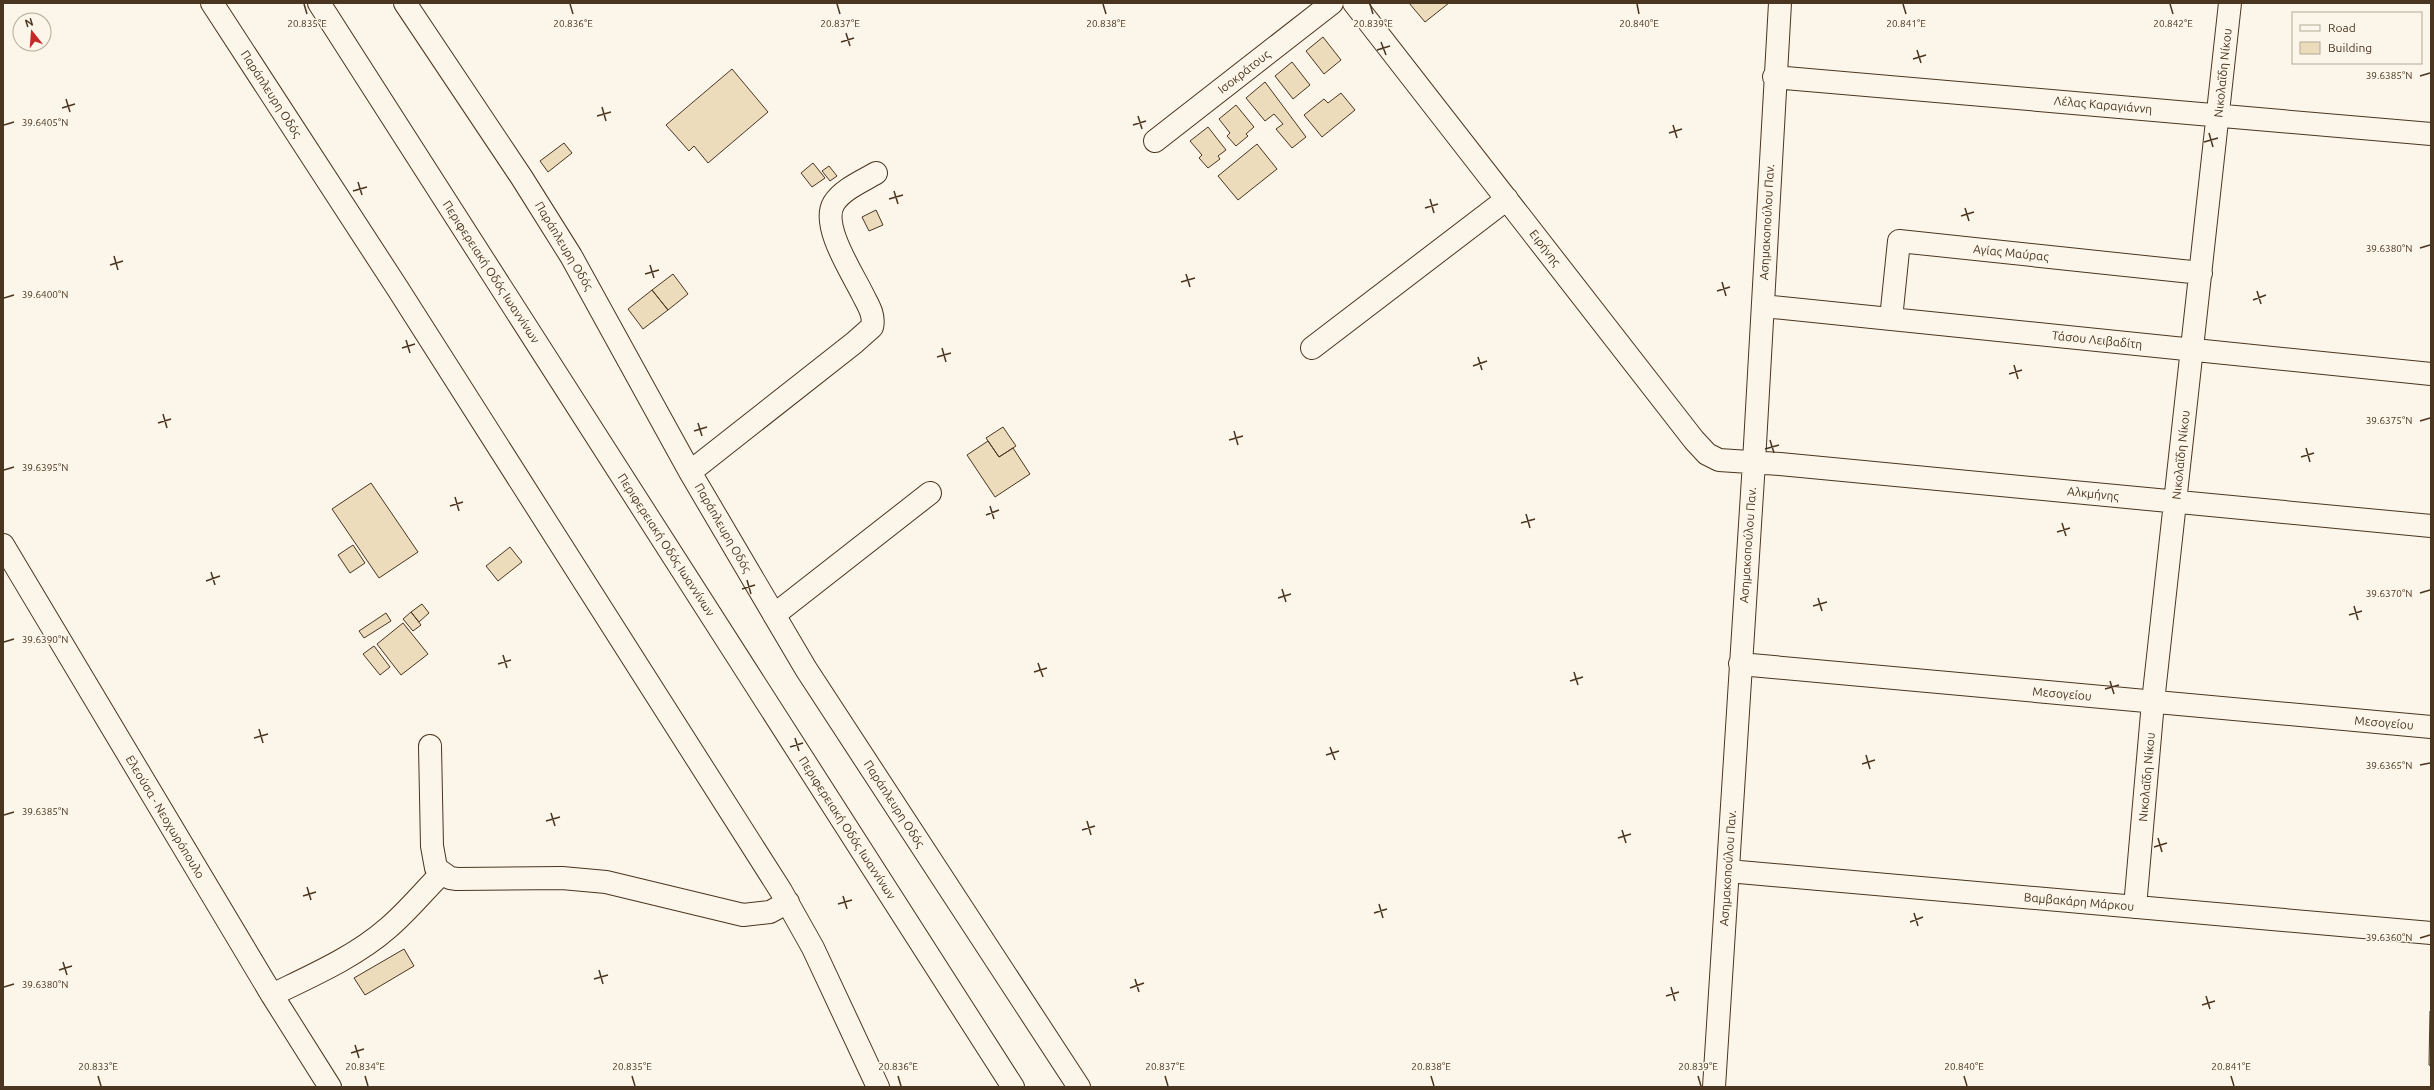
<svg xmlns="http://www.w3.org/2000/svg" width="2434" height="1090" font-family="Ubuntu,sans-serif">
	<rect width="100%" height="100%" fill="#fbf6e9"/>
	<path fill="#ecdcbc" stroke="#4a3520" d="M1409,3h40l-24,19z
		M1323,37l18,23 -17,14 -18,-23z
		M1292,62l18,23 -17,14 -18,-23z
		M732,69l36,43 -60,51 -14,-17 -5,5 -23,-26z
		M1265,82l41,55 -14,11 -16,-19 7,-5 -9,-10 -9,7 -19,-23z
		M1341,93l14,17 -33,27 -18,-22 20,-16 4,4z
		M1236,105l18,22 -8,7 2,2 -12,10 -9,-10 3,-3 -11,-14z
		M1208,127l18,23 -8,6 2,3 -12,9 -9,-10 3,-3 -12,-14z
		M564,143l8,10 -24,19 -8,-11z
		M1257,144l20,25 -39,31 -20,-24z
		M813,163l12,15 -13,9 -11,-14z
		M829,166l8,10 -7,5 -8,-10z
		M876,210l7,15 -14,6 -7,-14z
		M673,274l15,20 -20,16 -16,-20z
		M652,290l16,20 -25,19 -15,-20z
		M1003,427l13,19 -17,11 -13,-19z
		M988,441l11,16 14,-9 17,26 -35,23 -28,-42z
		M371,483l47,69 -39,26 -47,-69z
		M353,545l12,18 -15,10 -12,-18z
		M510,547l12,15 -24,19 -12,-15z
		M422,604l7,9 -10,9 -8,-10z
		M411,612l10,13 -8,6 -10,-12z
		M386,613l5,8 -27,17 -5,-7z
		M403,623l25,31 -27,21 -24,-31z
		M374,646l16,21 -10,8 -17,-21z
		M404,949l10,17 -49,29 -11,-17z
		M2430,1011h1v55l-2,-1z"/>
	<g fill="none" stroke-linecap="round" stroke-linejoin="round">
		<g stroke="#4a3520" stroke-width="24">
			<path id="minor" d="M212,3l186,286 383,602 32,57 65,139
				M405,3l117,175 49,78 119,216 116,197 273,418
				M1354,3l340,437 13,14 12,6 61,4 651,62
				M1774,77l657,57
				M1155,141l177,-138
				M1763,306l668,68
				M1891,319l8,-78 302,32
				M1312,348l195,-149
				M690,472l164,-129 18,-16c3,-12 -4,-22 -9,-32 -10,-21 -43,-70 -29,-92 9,-14 29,-22 42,-30
				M3,545l269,450 58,92
				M774,615l156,-122
				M1740,664l691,63
				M430,746l2,100 4,22 14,10 7,1 105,-1 44,4 137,33 27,-3 18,-10
				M1728,871l703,62
				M2135,907l18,-205 77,-699
				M272,995c39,-19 83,-38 116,-67 19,-16 36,-37 54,-55
				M1714,1087l40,-625 26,-459"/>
		</g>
		<g stroke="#4a3520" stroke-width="24">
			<path id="highway" d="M319,3l694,1084"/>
		</g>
		<use href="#minor" stroke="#fbf6e9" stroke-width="22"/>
		<use href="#highway" stroke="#fbf6e9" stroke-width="22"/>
	</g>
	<path fill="none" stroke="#4a3520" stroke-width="1.5" d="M304,4l3,10M570,4l3,10M837,4l3,10M1103,4l3,10M1370,4l3,10M1637,4l2,10M1903,4l3,10M2170,4l3,10M846,33l4,13M841,42l13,-4M1381,42l5,13M1377,50l13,-4M1917,50l4,13M1913,59l13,-4M2420,76l10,-3M66,99l4,13M602,107l4,14M62,108l13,-4M597,116l14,-4M1138,116l4,13M4,125l10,-3M1133,125l13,-4M1673,125l4,13M1669,133l13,-4M2209,133l4,14M2204,142l14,-4M358,182l4,13M353,191l14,-4M894,191l4,13M889,199l14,-4M1430,199l4,14M1425,208l13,-4M1965,208l4,13M1961,216l13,-4M2420,248l10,-3M114,256l4,14M110,265l13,-4M650,265l4,13M645,274l14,-4M1186,274l4,13M1181,282l14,-4M1722,282l4,14M1717,291l13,-4M2257,291l4,13M4,298l10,-3M2253,300l13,-5M406,340l4,13M402,348l13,-4M942,348l4,14M937,357l14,-4M1478,357l4,13M2014,365l4,14M1473,366l14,-5M2009,374l13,-4M163,414l4,14M2420,421l10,-3M158,423l13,-4M698,423l4,13M694,431l13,-4M1234,431l4,14M1229,440l14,-4M1770,440l4,13M2306,448l4,14M1765,449l14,-4M2301,457l13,-4M4,470l10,-3M455,497l4,14M450,506l13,-4M990,506l4,13M1526,514l4,14M986,515l13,-5M1521,523l14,-4M2062,523l4,13M2057,532l13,-4M211,572l4,13M747,580l4,14M206,581l14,-5M742,589l13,-4M1282,589l4,13M2420,593l10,-3M1278,598l13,-4M1818,598l4,13M1813,606l14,-4M2354,606l4,14M2349,615l13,-4M4,642l10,-3M503,655l4,13M1038,663l5,14M498,664l13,-4M1034,672l13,-4M1574,672l4,13M1570,681l13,-4M2110,681l4,13M2105,689l14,-4M259,729l4,14M254,738l14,-4M795,738l4,13M790,747l13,-4M1330,747l5,13M1326,755l13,-4M1866,755l4,14M1862,764l13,-4M2420,765l10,-2M551,813l4,13M4,815l10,-3M546,821l14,-4M1087,821l4,14M1082,830l13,-4M1622,830l4,13M1618,838l13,-4M2158,838l4,14M2154,847l13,-4M307,887l4,13M303,896l13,-4M843,896l4,13M838,904l14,-4M1379,904l4,14M1374,913l13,-4M1914,913l4,13M1910,922l13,-5M2420,938l10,-3M63,962l4,13M59,970l13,-4M599,970l4,14M594,979l14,-4M1135,979l4,13M4,987l10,-3M1671,987l4,14M1130,988l14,-5M1666,996l13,-4M2206,996l4,13M2202,1005l13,-4M355,1045l4,13M351,1053l13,-4M98,1076l3,10M365,1076l3,10M632,1076l3,10M898,1076l3,10M1165,1076l3,10M1431,1076l3,10M1698,1076l3,10M1964,1076l3,10M2231,1076l3,10"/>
	<g text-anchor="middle" stroke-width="3" stroke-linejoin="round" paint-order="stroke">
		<g font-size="12" fill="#4a3520" stroke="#fbf6e9">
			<text transform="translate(1244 72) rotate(-38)" y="4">Ισοκράτους</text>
			<text transform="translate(2223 73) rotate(-84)" y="4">Νικολαΐδη Νίκου</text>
			<text transform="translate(271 94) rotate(57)" y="4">Παράπλευρη Οδός</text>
			<text transform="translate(2103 105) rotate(5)" y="4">Λέλας Καραγιάννη</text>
			<text transform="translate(1767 222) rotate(-87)" y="4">Ασημακοπούλου Παν.</text>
			<text transform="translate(564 246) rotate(59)" y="4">Παράπλευρη Οδός</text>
			<text transform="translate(1545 248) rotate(52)" y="4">Ειρήνης</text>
			<text transform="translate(2011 253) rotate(6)" y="4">Αγίας Μαύρας</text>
			<text transform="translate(491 272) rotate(57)" y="4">Περιφερειακή Οδός Ιωαννίνων</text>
			<text transform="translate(2097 340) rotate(6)" y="4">Τάσου Λειβαδίτη</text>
			<text transform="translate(2181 455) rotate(-84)" y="4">Νικολαΐδη Νίκου</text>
			<text transform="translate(2093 494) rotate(6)" y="4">Αλκμήνης</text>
			<text transform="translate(723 528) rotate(60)" y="4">Παράπλευρη Οδός</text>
			<text transform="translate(666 545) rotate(57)" y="4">Περιφερειακή Οδός Ιωαννίνων</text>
			<text transform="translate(1748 545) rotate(-86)" y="4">Ασημακοπούλου Παν.</text>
			<text transform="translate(2062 694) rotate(5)" y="4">Μεσογείου</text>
			<text transform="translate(2384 723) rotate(5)" y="4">Μεσογείου</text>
			<text transform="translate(2147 777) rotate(-85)" y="4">Νικολαΐδη Νίκου</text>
			<text transform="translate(894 804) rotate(57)" y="4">Παράπλευρη Οδός</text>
			<text transform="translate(165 817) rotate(59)" y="4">Ελεούσα - Νεοχωρόπουλο</text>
			<text transform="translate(847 828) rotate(57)" y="4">Περιφερειακή Οδός Ιωαννίνων</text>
			<text transform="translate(1728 868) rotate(-86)" y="4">Ασημακοπούλου Παν.</text>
			<text transform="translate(2079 902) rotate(5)" y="4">Βαμβακάρη Μάρκου</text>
		</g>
	</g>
	<g font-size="10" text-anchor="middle" fill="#4a3520" stroke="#fbf6e9" stroke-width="3" stroke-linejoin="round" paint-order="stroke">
		<text x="2173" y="27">20.842°E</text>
		<text x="307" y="27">20.835°E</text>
		<text x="573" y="27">20.836°E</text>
		<text x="840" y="27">20.837°E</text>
		<text x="1106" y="27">20.838°E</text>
		<text x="1373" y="27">20.839°E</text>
		<text x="1639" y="27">20.840°E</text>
		<text x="1906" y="27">20.841°E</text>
		<text x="2389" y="79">39.6385°N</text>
		<text x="45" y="126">39.6405°N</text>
		<text x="2389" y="252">39.6380°N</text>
		<text x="45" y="298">39.6400°N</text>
		<text x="2389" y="424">39.6375°N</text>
		<text x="45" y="471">39.6395°N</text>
		<text x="2389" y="597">39.6370°N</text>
		<text x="45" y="643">39.6390°N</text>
		<text x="2389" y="769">39.6365°N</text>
		<text x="45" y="815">39.6385°N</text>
		<text x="2389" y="941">39.6360°N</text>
		<text x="45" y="988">39.6380°N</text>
		<text x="98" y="1070">20.833°E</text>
		<text x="365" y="1070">20.834°E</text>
		<text x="632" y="1070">20.835°E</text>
		<text x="898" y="1070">20.836°E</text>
		<text x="1165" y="1070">20.837°E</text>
		<text x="1431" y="1070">20.838°E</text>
		<text x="1698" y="1070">20.839°E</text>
		<text x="1964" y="1070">20.840°E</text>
		<text x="2231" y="1070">20.841°E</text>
	</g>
	<rect width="2434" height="1090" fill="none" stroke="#4a3520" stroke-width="8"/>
	<rect x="2292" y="12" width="130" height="52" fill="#fbf6e9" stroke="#b4a999"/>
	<rect x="2300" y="25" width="20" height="6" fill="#fbf6e9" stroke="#b4a999"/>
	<text x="2328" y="32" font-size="12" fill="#4a3520">Road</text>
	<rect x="2300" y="42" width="20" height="12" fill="#ecdcbc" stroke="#b4a999"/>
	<text x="2328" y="52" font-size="12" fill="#4a3520">Building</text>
	<g transform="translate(32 32) rotate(343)"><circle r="19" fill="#fbf6e9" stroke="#b4a999"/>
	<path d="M0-3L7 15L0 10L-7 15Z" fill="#c62828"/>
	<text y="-6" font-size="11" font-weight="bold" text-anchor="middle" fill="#4a3520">N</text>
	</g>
</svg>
